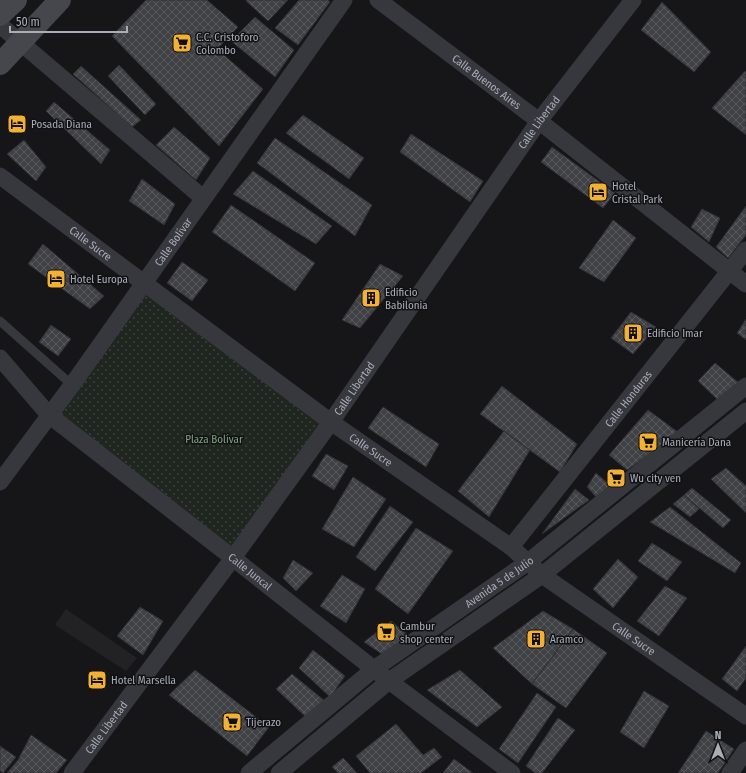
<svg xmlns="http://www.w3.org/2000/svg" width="746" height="773" font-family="'Fira Sans Condensed',sans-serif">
	<defs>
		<pattern id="park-dots" width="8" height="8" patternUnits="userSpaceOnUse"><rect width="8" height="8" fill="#1e261f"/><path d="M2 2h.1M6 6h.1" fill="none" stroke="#3c433d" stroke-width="1.8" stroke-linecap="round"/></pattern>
		<pattern id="building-cross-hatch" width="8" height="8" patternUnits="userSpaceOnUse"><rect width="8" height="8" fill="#404145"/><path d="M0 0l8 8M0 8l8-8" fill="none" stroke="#595a5e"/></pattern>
	</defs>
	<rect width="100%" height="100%" fill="#161618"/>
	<path fill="#222225" d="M66,609l71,49 -11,13 -71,-46z"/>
	<path fill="url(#park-dots)" d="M145,289l181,134 -93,130 -179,-138z"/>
	<path fill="url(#building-cross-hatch)" stroke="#303034" d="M146,0h61l31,27 -21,22 46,40 -44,57 -107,-110z
		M247,0h41l-20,21 -22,-20z
		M299,0h29l2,2 -32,43 -23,-17z
		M662,2l49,50 -17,20 -53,-42z
		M255,17l39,33 -19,27 -44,-36z
		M119,65l37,39 -11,11 -37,-39z
		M81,66l60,54 -9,7 -59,-53z
		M745,71l1,2v62l-34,-27z
		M54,102l56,48 -9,14 -55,-53z
		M303,115l61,43 -15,21 -63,-46z
		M174,127l36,31 -14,22 -40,-35z
		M411,134l72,47 -13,21 -70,-50z
		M275,138l97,67 -17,31 -98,-73z
		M24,140l22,27 -10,14 -29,-27z
		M552,147l63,46 -12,15 -62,-46z
		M253,171l79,55 -16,18 -83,-50z
		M142,179l33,25 -11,21 -35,-24z
		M231,205l84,58 -20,28 -83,-59z
		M746,206v29l-18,23 -12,-11z
		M702,209l18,9 -11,24 -18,-15z
		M613,220l23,18 -32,44 -25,-14z
		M43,244l61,52 -14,13 -62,-45z
		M182,262l26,18 -16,21 -25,-18z
		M380,264l23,12 -43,52 -18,-8z
		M631,312l25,15 -23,27 -22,-16z
		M746,319v21l-9,-7z
		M51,325l20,14 -13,17 -19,-14z
		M715,363l24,20 -20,18 -21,-20z
		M502,386l75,58 -17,28 -80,-58z
		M383,407l56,37 -13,23 -58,-39z
		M648,410l31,23 -52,37 -18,-15z
		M504,431l26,19 -41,67 -31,-26z
		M326,454l22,12 -14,24 -22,-14z
		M726,468l20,18v27l-35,-34z
		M596,473l16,14 -14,12 -11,-12z
		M353,477l33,22 -32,48 -32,-18z
		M692,488l39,32 -8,8 -39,-33z
		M575,489l14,11 -47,34z
		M684,495l15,14 -9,8 -17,-13z
		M390,506l23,16 -38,49 -19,-14z
		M670,507l71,56 -6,10 -85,-51z
		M416,528l37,23 -45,63 -33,-25z
		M652,543l30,19 -15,19 -29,-20z
		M618,559l20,18 -25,31 -20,-19z
		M293,560l20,13 -17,18 -13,-13z
		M342,575l23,14 -19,34 -26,-17z
		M665,586l22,12 -28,38 -22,-15z
		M140,607l23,14 -20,34 -26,-19z
		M543,611l30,18 -41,55 -39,-36z
		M391,621l22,18 -28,17 -21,-14z
		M573,629l34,24 -41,55 -34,-24z
		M746,646v32l-9,13 -15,-12z
		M313,650l32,26 -15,21 -31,-29z
		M195,670l74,57 -22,29 -78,-61z
		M460,670l42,37 -25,20 -50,-37z
		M292,674l33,27 -16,19 -33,-31z
		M644,691l25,15 -25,42 -24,-16z
		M537,693l19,14 -38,56 -19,-14z
		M558,718l17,12 -33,43h-7l-9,-7z
		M396,724l27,31 11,-7 8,9 -21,16h-51l-14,-17z
		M706,731l28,18 -16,24h-40z
		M31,735l36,25 -11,13h-49l11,-13z
		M0,746l16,11 -13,16 -3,-2z
		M343,758l14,15h-19l-6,-6z
		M454,759l19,14h-30z"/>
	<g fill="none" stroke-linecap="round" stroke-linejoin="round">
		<path stroke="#37383d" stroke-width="9" d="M0,321l72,64"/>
		<g stroke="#37383d" stroke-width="17">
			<path id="s1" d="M378,0l161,121 207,163"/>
			<path d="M0,25l203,173"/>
			<path id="s2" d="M0,176l331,246 180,125 31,28 204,141"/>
			<path id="s3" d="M0,358l49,57 184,143 156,123 123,92"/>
			<path id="s4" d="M0,482l72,-97 272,-385"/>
			<path id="s5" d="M511,547l235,-297"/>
			<path id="s6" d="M72,773l161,-215 98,-136 208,-301 94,-121"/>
			<path id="s7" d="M249,773l125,-104 154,-107 218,-176"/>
			<path d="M279,773l110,-92 153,-106 204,-164"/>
			<path d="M730,773l16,-23"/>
		</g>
		<path stroke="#45474d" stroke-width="22" d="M0,15l16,-15
			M0,64l60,-64"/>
	</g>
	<defs>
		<g id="supermarket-square" transform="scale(1)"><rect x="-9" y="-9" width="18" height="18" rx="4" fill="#f2b134" stroke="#111113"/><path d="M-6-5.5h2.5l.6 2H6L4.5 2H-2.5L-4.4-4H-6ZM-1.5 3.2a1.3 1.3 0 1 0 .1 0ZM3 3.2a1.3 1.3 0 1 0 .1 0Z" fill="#111"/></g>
		<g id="hotel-square" transform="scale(1)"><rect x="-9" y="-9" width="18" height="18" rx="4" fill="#f2b134" stroke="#111113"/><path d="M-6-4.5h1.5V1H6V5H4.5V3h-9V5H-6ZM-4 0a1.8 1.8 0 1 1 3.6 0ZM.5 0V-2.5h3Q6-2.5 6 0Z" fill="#111"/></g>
		<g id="building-square" transform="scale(1)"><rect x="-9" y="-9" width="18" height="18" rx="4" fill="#f2b134" stroke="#111113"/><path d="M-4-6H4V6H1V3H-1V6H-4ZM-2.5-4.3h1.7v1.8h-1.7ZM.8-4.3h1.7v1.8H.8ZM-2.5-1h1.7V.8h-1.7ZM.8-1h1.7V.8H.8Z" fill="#111"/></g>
	</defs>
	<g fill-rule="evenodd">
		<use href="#supermarket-square" x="182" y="43"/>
		<use href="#hotel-square" x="17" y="124"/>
		<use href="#hotel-square" x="598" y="192"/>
		<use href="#hotel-square" x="56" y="279"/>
		<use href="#building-square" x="371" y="298"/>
		<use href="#building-square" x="633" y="333"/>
		<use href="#supermarket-square" x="648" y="442"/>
		<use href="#supermarket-square" x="616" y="478"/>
		<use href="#supermarket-square" x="386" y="632"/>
		<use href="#building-square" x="536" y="639"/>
		<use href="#hotel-square" x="97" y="680"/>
		<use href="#supermarket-square" x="232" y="722"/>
	</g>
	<g text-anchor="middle" stroke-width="3" stroke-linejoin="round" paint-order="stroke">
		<g font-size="11" fill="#a8adb8" stroke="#111113" text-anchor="start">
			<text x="196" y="41">C.C. Cristoforo<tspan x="196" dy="13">Colombo</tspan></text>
			<text x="31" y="128">Posada Diana</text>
			<text x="612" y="190">Hotel<tspan x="612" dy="13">Cristal Park</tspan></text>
			<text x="70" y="283">Hotel Europa</text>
			<text x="385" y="296">Edificio<tspan x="385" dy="13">Babilonia</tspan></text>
			<text x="647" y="337">Edificio Imar</text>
			<text x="662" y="446">Manicería Dana</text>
			<text x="630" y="482">Wu city ven</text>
			<text x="400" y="630">Cambur<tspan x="400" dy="13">shop center</tspan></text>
			<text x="550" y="643">Aramco</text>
			<text x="111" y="684">Hotel Marsella</text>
			<text x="246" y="726">Tijerazo</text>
		</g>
		<g font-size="11" fill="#a8adb8" stroke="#111113">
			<text dy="4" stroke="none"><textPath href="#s1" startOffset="136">Calle Buenos Aires</textPath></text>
			<text dy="4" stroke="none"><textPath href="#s6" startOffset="801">Calle Libertad</textPath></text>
			<text dy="4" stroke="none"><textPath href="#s4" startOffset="296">Calle Bolívar</textPath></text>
			<text dy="4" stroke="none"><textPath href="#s2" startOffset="113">Calle Sucre</textPath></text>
			<text dy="4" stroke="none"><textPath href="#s6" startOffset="477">Calle Libertad</textPath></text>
			<text dy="4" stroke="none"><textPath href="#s5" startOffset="189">Calle Honduras</textPath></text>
			<text dy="4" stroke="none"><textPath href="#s2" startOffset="461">Calle Sucre</textPath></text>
			<text dy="4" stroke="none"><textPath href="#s3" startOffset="330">Calle Juncal</textPath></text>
			<text dy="4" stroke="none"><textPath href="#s7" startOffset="315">Avenida 5 de Julio</textPath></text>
			<text dy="4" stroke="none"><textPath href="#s2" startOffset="785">Calle Sucre</textPath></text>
			<text dy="4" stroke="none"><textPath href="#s6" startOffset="57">Calle Libertad</textPath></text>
		</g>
		<g font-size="11" fill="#7fa381" stroke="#111113">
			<text x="214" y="443">Plaza Bolívar</text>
		</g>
	</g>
	<g transform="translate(718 745)" stroke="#111113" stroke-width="3" paint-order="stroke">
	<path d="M0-3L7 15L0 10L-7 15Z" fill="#a8adb8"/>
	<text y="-6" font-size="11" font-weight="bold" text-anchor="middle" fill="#a8adb8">N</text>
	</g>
	<path d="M10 26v6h117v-6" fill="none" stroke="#a8adb8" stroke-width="2"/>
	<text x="16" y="26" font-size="12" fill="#a8adb8" stroke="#111113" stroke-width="3" paint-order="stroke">50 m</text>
</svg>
